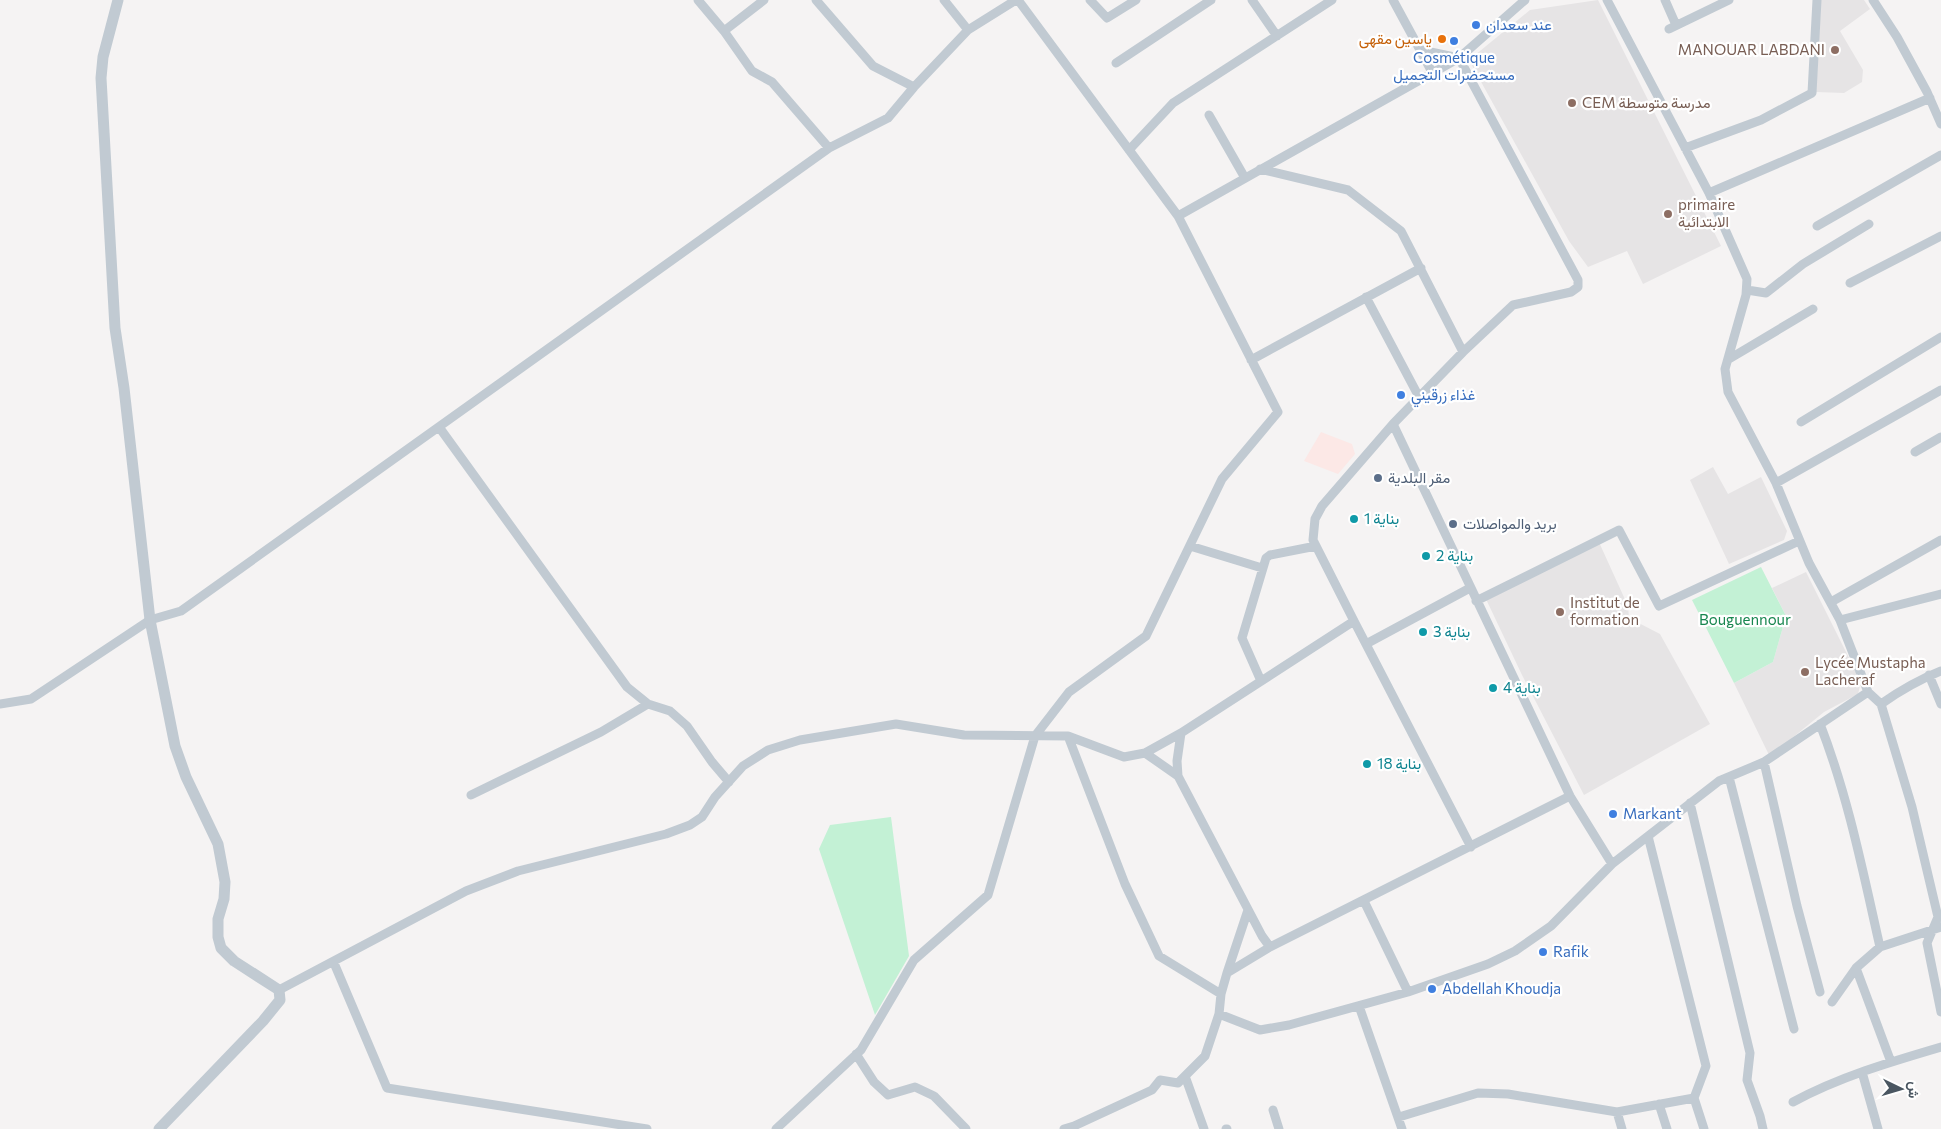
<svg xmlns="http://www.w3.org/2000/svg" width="1941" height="1129" font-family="Commissioner,Vazirmatn,sans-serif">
	<rect width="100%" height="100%" fill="#f5f3f3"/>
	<path fill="#e6e4e5" d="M1598,0l123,246 -78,38 -16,-33 -39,16 -19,-26 -100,-181 61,-50z
		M1821,0h43l6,9 -30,22 23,39 -1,12 -18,11 -28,-1z
		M1713,467l15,27 33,-17 26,54 -3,9 -55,24 -39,-84z
		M1598,540l30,66 1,12 31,16 50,90 -126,71 -62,-120 -37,-78z
		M1806,572l55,110 -3,12 -34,18 -48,39 -7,4 -35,-72 39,-21 13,-46 -14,-28z"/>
	<path fill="#fce8e6" d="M1321,432l31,12 3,10 -17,20 -34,-13z"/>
	<path fill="#c3f1d5" d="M1761,567l25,49 -13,46 -39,21 -42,-83z
		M891,817l18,139 -34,59 -56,-166 11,-24z"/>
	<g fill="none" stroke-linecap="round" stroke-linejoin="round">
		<path stroke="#c1cad2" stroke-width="9" d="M698,0l26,31 28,40 20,11 57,66
			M816,0l57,66 41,21 54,-57
			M944,0l24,30 48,-30
			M1090,0l17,18 29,-18
			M1252,0l25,36
			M1393,0l39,72
			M1607,0l102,193 38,86 -1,16 -21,74 3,23 48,91 33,80 31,57 28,72 13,12c20,-14 37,-24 60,-33
			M1665,0l11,25
			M1873,0l24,37 30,55 14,32
			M1669,29l60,-29
			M724,31l40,-31
			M1116,63l95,-63
			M1209,115l36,63
			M1685,148l76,-28 51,-27 5,-93
			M1129,150l44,-47 159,-103
			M1260,169l88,21 53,41 62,121
			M1709,193l221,-95
			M1178,216l281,-158 66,-58
			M1817,226l124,-71
			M1850,283l91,-47
			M1747,290l19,3 37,-29 66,-40
			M1366,297l53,100
			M1729,359l84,-50
			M1251,360l170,-92
			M1801,422l140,-85
			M1393,424l177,372 42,68
			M439,427l188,260 21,17 22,7 17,15 25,36 17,20
			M1915,452l26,-15
			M1776,483l165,-93
			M1190,546l72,22
			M1476,601l143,-71 40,76 140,-65
			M1831,602l110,-62
			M1840,620l101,-26
			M1354,621l117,226
			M1366,644l104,-56
			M1929,675l12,29
			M1261,681l-19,-43 24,-80 4,-3 46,-9
			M0,704l31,-5 119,-79 31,-9 648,-463 59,-30 26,-31
			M1881,704l31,103 26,110 -11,26 14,69
			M1820,724c28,72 43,148 60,223
			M1068,736l57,148 34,72 62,38 -2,20 41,16 29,-5 119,-33 80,-28 27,-13 36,-25 61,-62 107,-83 45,-19 104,-70
			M1145,753l33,23
			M1764,762l33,144 23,86
			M1729,777l65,252
			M471,795l130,-63 47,-28
			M1690,803l60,250 -3,27 13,36 3,13
			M1648,836l58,230 -12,32 10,31
			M1364,901l44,91
			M1270,947l300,-151
			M334,963l53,125 260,41
			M1227,973l21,-63
			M279,990l187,-99 52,-20 148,-37 24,-9 12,-8 13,-20 28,-31 25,-16 32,-10 96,-16 68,11 104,1 56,21 21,-4 36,-20
			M1221,994l6,-21 43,-26 -8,-11 -84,-160 -1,-15 4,-28 173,-112 -41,-81 2,-21 7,-13 71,-82 70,-72 50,-47 58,-13 7,-5v-7l-119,-222 -38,-8
			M1832,1002l24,-34
			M1359,1006l43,123
			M856,1054l18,28 14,13 27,-8 19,9 32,33
			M1891,1062l-35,-94 24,-21 61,-20
			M1862,1072l16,57
			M1185,1076l19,53
			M1793,1102c46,-25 97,-40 148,-55
			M1659,1104l8,25
			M1273,1110l6,19
			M1617,1112l5,17
			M1399,1117l79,-24 30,1 109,18 77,-14
			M776,1129l85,-79 53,-90 74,-65 47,-159 34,-44 77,-56 76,-157 56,-67 -100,-196 -160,-216
			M1064,1129l10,-3 78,-36 8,-10 18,3 27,-27 14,-42
			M1226,1129h1"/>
		<path stroke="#c1cad2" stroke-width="11" d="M118,0l-15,57 -2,21 14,250 9,60 26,232 25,126 11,31 32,67 7,38 -1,17 -6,20v18l3,11 13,13 45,29 1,10 -17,21 -104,108"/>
	</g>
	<g fill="#3f7fe0" stroke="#fff" stroke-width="2">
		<circle cx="1476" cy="25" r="5"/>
		<circle cx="1454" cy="41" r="5"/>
		<circle cx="1401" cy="395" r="5"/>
		<circle cx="1613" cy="814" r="5"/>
		<circle cx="1543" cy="952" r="5"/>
		<circle cx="1432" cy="989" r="5"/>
	</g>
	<circle fill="#e8710a" stroke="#fff" stroke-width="2" cx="1442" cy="39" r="5"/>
	<g fill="#8d6e63" stroke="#fff" stroke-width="2">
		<circle cx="1835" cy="50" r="5"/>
		<circle cx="1572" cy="103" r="5"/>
		<circle cx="1668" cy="214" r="5"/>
		<circle cx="1560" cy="612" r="5"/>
		<circle cx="1805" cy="672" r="5"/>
	</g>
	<g fill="#5c6f8a" stroke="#fff" stroke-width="2">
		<circle cx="1378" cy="478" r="5"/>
		<circle cx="1453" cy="524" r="5"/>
	</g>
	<g fill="#0f9aa8" stroke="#fff" stroke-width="2">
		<circle cx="1354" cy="519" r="5"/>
		<circle cx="1426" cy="556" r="5"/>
		<circle cx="1423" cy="632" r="5"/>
		<circle cx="1493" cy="688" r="5"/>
		<circle cx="1367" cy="764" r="5"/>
	</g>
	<g text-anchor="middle" stroke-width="4.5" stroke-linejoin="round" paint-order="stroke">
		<g font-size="15" fill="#366cbe" stroke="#fff" text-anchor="start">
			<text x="1486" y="30">عند سعدان</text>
			<text x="1454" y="63" text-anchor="middle">Cosmétique<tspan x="1454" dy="17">مستحضرات التجميل</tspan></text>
			<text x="1411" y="400">غذاء زرقيني</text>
			<text x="1623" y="819">Markant</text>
			<text x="1553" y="957">Rafik</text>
			<text x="1442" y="994">Abdellah Khoudja</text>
		</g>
		<g font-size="15" fill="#c56008" stroke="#fff" text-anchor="end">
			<text x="1432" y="44">ياسين مقهى</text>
		</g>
		<g font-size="15" fill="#785e54" stroke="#fff" text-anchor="start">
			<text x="1825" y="55" text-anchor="end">MANOUAR LABDANI</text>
			<text x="1582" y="108">CEM مدرسة متوسطة</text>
			<text x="1678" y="210">primaire<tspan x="1678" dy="17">الابتدائية</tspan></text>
			<text x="1570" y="608">Institut de<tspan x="1570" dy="17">formation</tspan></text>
			<text x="1815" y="668">Lycée Mustapha<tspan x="1815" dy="17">Lacheraf</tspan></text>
		</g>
		<g font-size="15" fill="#4e5e75" stroke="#fff" text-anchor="start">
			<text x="1388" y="483">مقر البلدية</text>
			<text x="1463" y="529">بريد والمواصلات</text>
		</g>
		<g font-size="15" fill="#0d838f" stroke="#fff" text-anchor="start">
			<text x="1364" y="524">بناية 1</text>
			<text x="1436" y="561">بناية 2</text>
			<text x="1433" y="637">بناية 3</text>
			<text x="1503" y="693">بناية 4</text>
			<text x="1377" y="769">بناية 18</text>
		</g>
		<g font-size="15" fill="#17864f" stroke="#fff">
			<text x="1745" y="625">Bouguennour</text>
		</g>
	</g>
	<g transform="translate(1901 1089) rotate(95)" stroke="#ffffff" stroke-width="4" paint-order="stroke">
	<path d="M0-4L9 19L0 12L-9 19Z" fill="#4a5661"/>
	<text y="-8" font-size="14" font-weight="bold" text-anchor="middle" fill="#4a5661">ش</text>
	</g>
</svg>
